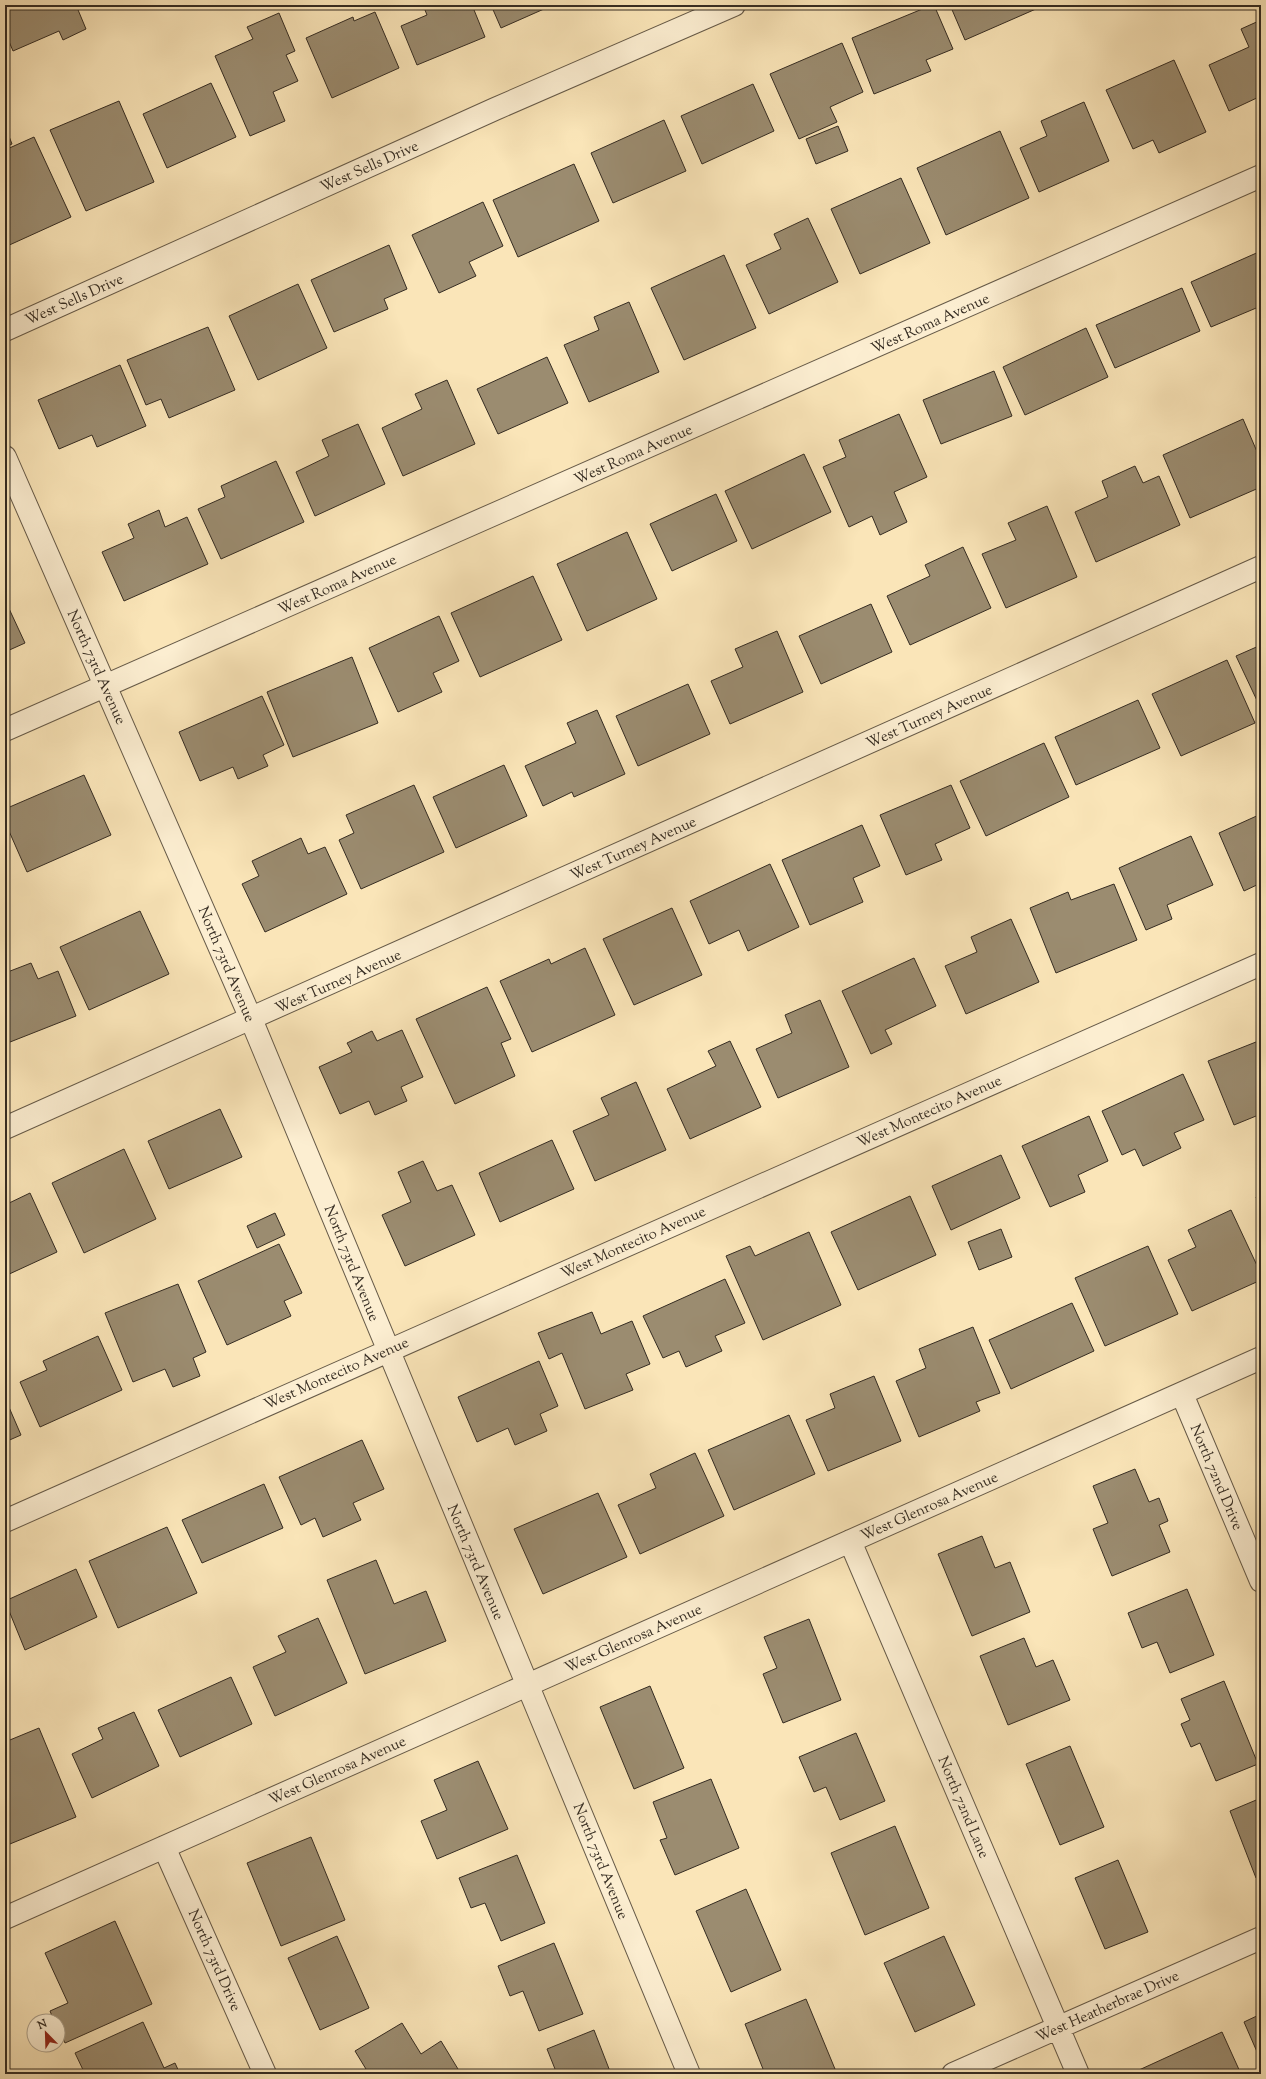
<svg xmlns="http://www.w3.org/2000/svg" width="1266" height="2079" font-family="'Sorts Mill Goudy',serif">
	<rect width="100%" height="100%" fill="#fae5b8"/>
	<filter id="stains"><feTurbulence type="fractalNoise" baseFrequency=".005" numOctaves="4"/><feColorMatrix values="0 0 0 0 .2 0 0 0 0 .09 0 0 0 0 .02 0 0 0 .5 -.17"/></filter>
	<radialGradient id="worn" r=".72"><stop offset=".6" stop-color="#630" stop-opacity="0"/><stop offset="1" stop-color="#630" stop-opacity=".3"/></radialGradient>
	<path fill="#9b8c70" stroke="#352c22" d="M5,5h71l10,24 -23,11 -4,-9 -46,20 -8,-19z
		M423,5h49l13,32 -68,28 -16,-39 26,-11z
		M491,5h62l-52,23z
		M932,5h2l19,44 -27,11 5,11 -57,23 -22,-56z
		M950,5h95l-80,35z
		M375,12l24,56 -67,30 -26,-60 47,-21 1,4z
		M279,13l16,38 -9,4 12,26 -25,11 12,29 -35,15 -35,-80 38,-17 -6,-12z
		M1261,20v76l-32,15 -20,-46 40,-18 -8,-18z
		M842,43l21,49 -33,15 7,15 -38,17 -29,-65z
		M1174,60l32,72 -47,21 -6,-13 -20,9 -27,-59z
		M211,83l25,54 -69,31 -24,-54z
		M753,84l21,47 -72,33 -21,-48z
		M119,101l35,81 -68,29 -36,-81z
		M1084,102l25,59 -70,31 -19,-44 27,-12 -6,-15z
		M664,120l22,51 -73,32 -22,-50z
		M5,126l7,18 -7,3z
		M838,126l10,25 -32,13 -10,-25z
		M1000,131l29,67 -83,37 -29,-67z
		M34,137l37,80 -66,30v-97z
		M574,164l25,57 -81,36 -25,-57z
		M901,178l29,65 -70,31 -29,-65z
		M483,202l20,44 -34,16 7,14 -37,17 -27,-58z
		M808,218l30,64 -69,32 -23,-49 35,-16 -7,-15z
		M389,245l18,44 -23,10 4,10 -54,23 -23,-52z
		M1261,251v55l-50,21 -20,-45z
		M724,255l32,73 -72,32 -33,-72z
		M298,284l29,64 -69,32 -29,-64z
		M1182,288l18,43 -85,37 -19,-43z
		M629,302l30,70 -70,30 -25,-57 35,-15 -5,-13z
		M208,327l27,63 -66,28 -8,-19 -15,6 -19,-45z
		M1086,328l22,49 -83,38 -22,-48z
		M547,357l21,46 -70,31 -21,-45z
		M120,365l26,61 -49,21 -5,-12 -33,14 -21,-49z
		M994,371l18,45 -71,28 -18,-44z
		M447,380l28,64 -72,32 -21,-48 40,-19 -7,-15z
		M899,414l28,63 -33,15 13,30 -27,13 -8,-19 -23,11 -26,-60 23,-10 -7,-17z
		M1243,419l18,42v26l-71,31 -27,-63z
		M358,424l27,60 -70,32 -19,-44 33,-16 -7,-16z
		M804,454l27,58 -79,37 -27,-58z
		M276,461l28,61 -83,37 -23,-50 27,-12 -4,-11z
		M1135,466l8,17 16,-7 21,49 -84,37 -21,-50 33,-15 -6,-16z
		M716,494l21,47 -65,30 -22,-47z
		M1047,506l30,71 -71,31 -24,-54 34,-14 -8,-17z
		M159,510l6,17 22,-10 21,47 -84,37 -22,-49 32,-14 -6,-14z
		M627,532l30,67 -70,32 -30,-67z
		M963,547l28,61 -81,37 -23,-49 43,-20 -5,-11z
		M533,576l29,64 -82,37 -29,-64z
		M5,600l20,43 -20,9z
		M871,604l21,48 -71,32 -22,-48z
		M439,616l20,45 -26,12 9,19 -44,20 -29,-64z
		M777,631l26,61 -73,32 -19,-43 32,-14 -8,-18z
		M1261,645v64l-25,-53z
		M352,657l26,66 -85,34 -26,-65z
		M1227,660l28,63 -74,33 -29,-62z
		M688,684l22,50 -72,32 -22,-50z
		M262,696l22,49 -21,10 5,11 -30,13 -5,-12 -33,14 -21,-49z
		M1138,700l22,48 -84,37 -21,-48z
		M597,710l28,64 -51,23 -2,-5 -29,14 -18,-40 51,-23 -9,-20z
		M1044,743l25,54 -83,39 -26,-55z
		M504,765l23,51 -71,32 -23,-51z
		M84,775l27,60 -84,37 -22,-50v-13z
		M414,785l30,67 -83,37 -22,-49 15,-7 -8,-18z
		M951,785l19,43 -35,16 7,16 -36,15 -26,-60z
		M1261,814v69l-17,8 -25,-58z
		M862,825l18,41 -27,12 10,24 -53,23 -28,-65z
		M1191,836l22,49 -46,20 5,14 -26,11 -27,-62z
		M301,838l7,16 17,-7 22,47 -82,38 -23,-48 17,-8 -7,-15z
		M770,864l29,63 -51,24 -9,-21 -30,14 -19,-43z
		M1114,884l23,56 -81,33 -26,-65 38,-16 3,8z
		M672,908l30,67 -68,30 -31,-66z
		M140,911l29,63 -80,36 -29,-63z
		M1011,919l28,63 -73,32 -21,-48 32,-14 -6,-15z
		M585,948l30,67 -83,37 -32,-71 49,-22 2,5z
		M914,958l22,48 -51,24 7,14 -21,10 -29,-63z
		M31,963l7,16 20,-8 18,45 -71,28v-71z
		M487,987l24,52 -10,4 14,33 -60,28 -39,-85z
		M820,1000l29,67 -71,31 -22,-49 36,-16 -7,-18z
		M402,1030l21,47 -22,10 6,14 -32,14 -6,-14 -29,13 -21,-47 33,-15 -5,-9 25,-12 5,10z
		M1261,1040v74l-27,11 -26,-64z
		M730,1041l31,66 -71,32 -23,-50 49,-23 -8,-15z
		M1183,1074l21,46 -30,13 7,15 -38,18 -8,-17 -13,6 -20,-44z
		M636,1082l30,68 -71,31 -22,-50 36,-16 -8,-17z
		M220,1109l22,48 -73,32 -21,-48z
		M1089,1116l19,45 -30,14 7,17 -35,15 -28,-61z
		M552,1140l22,49 -74,33 -21,-49z
		M124,1149l32,70 -72,34 -32,-70z
		M1001,1155l19,43 -69,32 -19,-44z
		M423,1161l14,30 15,-6 23,50 -70,31 -23,-51 29,-13 -13,-30z
		M30,1193l27,59 -52,24v-71z
		M1261,1195v15l-5,-13z
		M910,1196l26,59 -78,35 -27,-58z
		M1231,1210l30,64v6l-69,31 -24,-51 28,-13 -8,-17z
		M275,1213l10,22 -28,13 -10,-22z
		M1001,1229l11,28 -33,13 -11,-28z
		M809,1232l32,73 -78,35 -37,-84 24,-10 5,10z
		M279,1244l23,49 -18,8 7,15 -64,29 -29,-64z
		M1148,1246l30,68 -73,32 -30,-68z
		M725,1279l20,44 -30,13 7,15 -36,16 -7,-16 -16,7 -20,-42z
		M178,1284l28,68 -13,6 7,18 -27,11 -8,-18 -32,13 -28,-69z
		M1072,1303l22,48 -83,38 -22,-49z
		M592,1312l9,22 31,-13 18,43 -24,10 7,16 -48,19 -23,-56 -13,6 -11,-26z
		M973,1327l27,66 -24,9 4,9 -61,26 -23,-56 30,-13 -7,-19z
		M98,1336l24,54 -82,37 -20,-45 27,-12 -4,-9z
		M539,1361l19,45 -18,8 7,17 -32,14 -7,-17 -31,14 -19,-45z
		M874,1376l27,65 -73,30 -22,-51 29,-12 -5,-14z
		M5,1398l16,37 -16,7z
		M789,1415l26,59 -81,36 -26,-60z
		M362,1440l22,49 -31,14 8,17 -38,17 -8,-19 -14,7 -22,-48z
		M695,1453l29,63 -84,38 -22,-49 38,-17 -6,-14z
		M1135,1469l14,33 10,-4 9,23 -9,4 11,27 -58,24 -19,-47 15,-6 -15,-37z
		M264,1484l19,44 -81,35 -20,-43z
		M598,1493l29,64 -84,37 -29,-65z
		M167,1527l30,66 -79,35 -29,-67z
		M982,1536l13,32 15,-6 20,50 -58,24 -34,-82z
		M376,1560l18,44 32,-13 20,50 -81,33 -38,-94z
		M76,1569l21,48 -72,33 -20,-49z
		M1187,1589l27,66 -44,18 -13,-31 -15,6 -14,-35z
		M318,1618l29,65 -72,33 -22,-49 33,-15 -8,-16z
		M809,1619l32,81 -58,23 -20,-49 14,-6 -13,-31z
		M1024,1638l12,29 17,-7 17,40 -62,25 -28,-69z
		M5,1647l4,9 -4,2z
		M231,1677l21,47 -72,33 -22,-47z
		M1224,1681l34,83 -42,17 -16,-38 -9,4 -10,-23 9,-4 -9,-21z
		M650,1686l34,82 -50,21 -34,-82z
		M134,1712l25,54 -67,32 -20,-44 31,-15 -5,-11z
		M39,1728l37,89 -71,29v-104z
		M856,1733l29,68 -45,19 -14,-33 -12,5 -15,-35z
		M1070,1746l34,81 -44,18 -34,-81z
		M478,1761l30,68 -71,30 -16,-38 26,-11 -13,-30z
		M711,1779l28,69 -64,27 -15,-35 7,-2 -14,-36z
		M1261,1798v78l-5,2 -26,-67z
		M895,1826l34,82 -64,27 -34,-82z
		M311,1837l34,83 -64,26 -34,-83z
		M517,1855l28,68 -44,18 -16,-38 -14,5 -12,-30z
		M1118,1860l30,72 -43,17 -30,-71z
		M746,1889l35,81 -50,22 -35,-81z
		M115,1921l37,83 -87,39 -7,-14v-8h-4l-4,-10 18,-8 -23,-50z
		M337,1936l32,72 -49,22 -32,-72z
		M944,1936l31,69 -60,27 -31,-69z
		M554,1943l29,71 -44,17 -16,-40 -13,5 -12,-30z
		M806,1999l29,70 -12,5h-58l-20,-50z
		M1261,2014v47l-17,-39z
		M143,2022l21,46 11,-5 5,11h-95l-10,-21z
		M402,2023l19,31 20,-13 20,33h-92l-14,-23z
		M594,2030l17,44h-54l-10,-25z
		M1222,2032l19,42h-101l-1,-4z"/>
	<g fill="none" stroke-linecap="round" stroke-linejoin="round">
		<g stroke="#665a48" stroke-width="24">
			<path id="minor" d="M5,330l490,-221 239,-104
				M5,457l246,562 438,1055
				M5,730l1256,-554
				M5,1128l1256,-561
				M1182,1394l79,187
				M5,1521l1256,-557
				M850,1541l228,533
				M164,1847l101,227
				M5,1918l1256,-560
				M953,2074l308,-136"/>
		</g>
		<use href="#minor" stroke="#fceed1" stroke-width="22"/>
	</g>
	<g text-anchor="middle" stroke-width="3.5" stroke-linejoin="round" paint-order="stroke">
		<g font-size="15" fill="#352c22" stroke="#fceed1">
			<text transform="translate(369 166) rotate(-24)" y="5">West Sells Drive</text>
			<text transform="translate(74 299) rotate(-24)" y="5">West Sells Drive</text>
			<text transform="translate(930 323) rotate(-24)" y="5">West Roma Avenue</text>
			<text transform="translate(633 454) rotate(-24)" y="5">West Roma Avenue</text>
			<text transform="translate(337 584) rotate(-24)" y="5">West Roma Avenue</text>
			<text transform="translate(97 667) rotate(66)" y="5">North 73rd Avenue</text>
			<text transform="translate(929 716) rotate(-24)" y="5">West Turney Avenue</text>
			<text transform="translate(633 848) rotate(-24)" y="5">West Turney Avenue</text>
			<text transform="translate(227 964) rotate(67)" y="5">North 73rd Avenue</text>
			<text transform="translate(338 981) rotate(-24)" y="5">West Turney Avenue</text>
			<text transform="translate(929 1111) rotate(-24)" y="5">West Montecito Avenue</text>
			<text transform="translate(633 1242) rotate(-24)" y="5">West Montecito Avenue</text>
			<text transform="translate(352 1263) rotate(68)" y="5">North 73rd Avenue</text>
			<text transform="translate(336 1373) rotate(-24)" y="5">West Montecito Avenue</text>
			<text transform="translate(1217 1477) rotate(67)" y="5">North 72nd Drive</text>
			<text transform="translate(929 1506) rotate(-24)" y="5">West Glenrosa Avenue</text>
			<text transform="translate(476 1562) rotate(67)" y="5">North 73rd Avenue</text>
			<text transform="translate(633 1638) rotate(-24)" y="5">West Glenrosa Avenue</text>
			<text transform="translate(337 1770) rotate(-24)" y="5">West Glenrosa Avenue</text>
			<text transform="translate(964 1807) rotate(67)" y="5">North 72nd Lane</text>
			<text transform="translate(601 1861) rotate(68)" y="5">North 73rd Avenue</text>
			<text transform="translate(215 1960) rotate(66)" y="5">North 73rd Drive</text>
			<text transform="translate(1107 2006) rotate(-24)" y="5">West Heatherbrae Drive</text>
		</g>
	</g>
	<rect width="1266" height="2079" fill="none" stroke="#fae5b8" stroke-width="20"/>
	<rect x="6" y="6" width="1254" height="2067" fill="none" stroke="#352c22" stroke-width="2"/>
	<rect x="10" y="10" width="1246" height="2059" fill="none" stroke="#352c22"/>
	<g transform="translate(46 2033) rotate(337)"><circle r="19" fill="#fceed1" stroke="#aca08b"/>
	<path d="M0-3L7 15L0 10L-7 15Z" fill="#8f2418"/>
	<text y="-6" font-size="11" font-weight="bold" text-anchor="middle" fill="#352c22">N</text>
	</g>
	<rect width="100%" height="100%" filter="url(#stains)"/>
	<rect width="100%" height="100%" fill="url(#worn)"/>
</svg>
